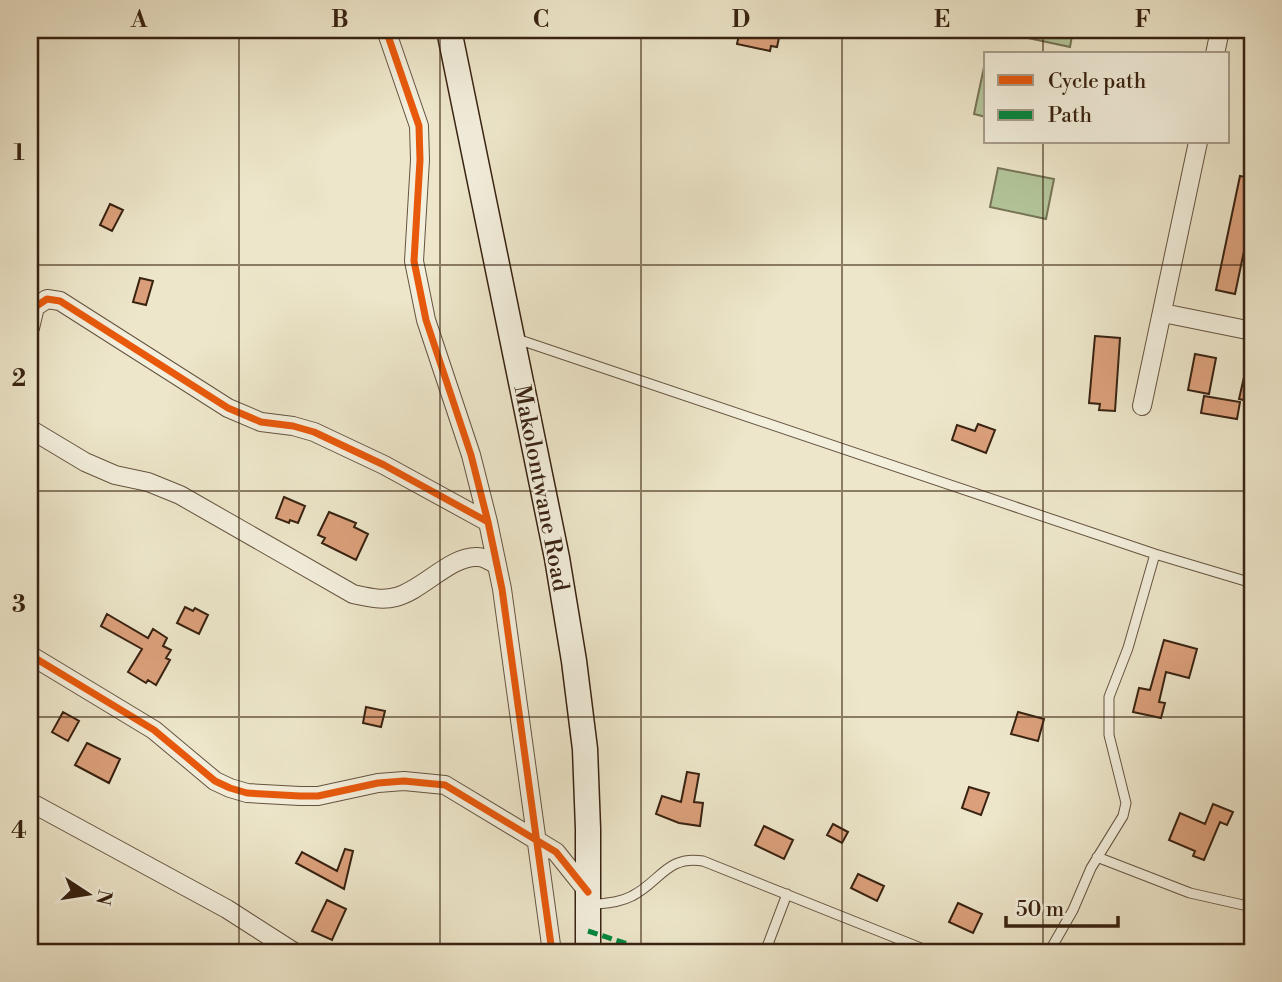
<svg xmlns="http://www.w3.org/2000/svg" width="1282" height="982" font-family="'Libre Bodoni',serif">
	<rect width="100%" height="100%" fill="#ede6ca"/>
	<filter id="stains"><feTurbulence type="fractalNoise" baseFrequency=".00286" numOctaves="4"/><feColorMatrix values="0 0 0 0 .2 0 0 0 0 .09 0 0 0 0 .02 0 0 0 .5 -.17"/></filter>
	<radialGradient id="worn" r=".72"><stop offset=".6" stop-color="#630" stop-opacity="0"/><stop offset="1" stop-color="#630" stop-opacity=".3"/></radialGradient>
	<path fill="#b3c69b" stroke="#767456" stroke-width="2" d="M991,30h82l-3,17z
		M984,67h2v50l-12,-3z
		M998,168l56,11 -8,40 -56,-12z"/>
	<path fill="#dba07b" stroke="#382211" stroke-width="2" d="M740,30h32v2l8,1 -3,14 -6,-1 -1,5 -33,-7z
		M1240,176l12,2v35l-17,81 -19,-4z
		M110,204l13,6 -11,21 -12,-6z
		M140,278l13,3 -7,24 -13,-3z
		M1095,336l25,2 -5,73 -16,-1 1,-6 -11,-1z
		M1195,354l21,4 -7,36 -21,-4z
		M1247,364l5,1v37l-13,-3z
		M1204,396l36,6 -3,17 -36,-6z
		M978,424l17,6 -9,23 -34,-13 5,-15 18,6z
		M284,497l21,9 -7,17 -8,-3 -1,3 -13,-5z
		M329,512l27,11 -2,4 14,7 -12,26 -34,-17 3,-5 -7,-3z
		M185,607l8,4 2,-3 13,7 -9,19 -22,-11z
		M107,614l41,24 5,-9 14,9 -4,8 8,4 -5,8 4,2 -14,25 -8,-5 -2,3 -18,-11 14,-23 -41,-23z
		M1164,640l33,9 -8,29 -23,-6 -7,30 6,1 -4,15 -28,-6 6,-24 11,2z
		M366,707l19,4 -4,16 -18,-4z
		M63,712l16,9 -11,20 -16,-9z
		M1018,712l26,7 -6,22 -27,-7z
		M87,743l33,16 -11,24 -34,-18z
		M687,772l12,2 -5,28 9,1 -3,23 -21,-3 -23,-9 6,-18 19,6z
		M969,787l20,6 -8,22 -19,-7z
		M1213,804l20,8 -6,13 -7,-3 -16,38 -11,-4 2,-5 -26,-11 11,-27 25,11z
		M833,824l15,8 -6,11 -15,-8z
		M764,826l29,14 -9,19 -29,-14z
		M345,849l8,2 -9,38 -48,-26 6,-11 35,19z
		M858,874l26,12 -7,15 -26,-13z
		M327,900l19,9 -14,31 -20,-9z
		M958,903l24,11 -9,19 -24,-11z"/>
	<g fill="none" stroke-linecap="round" stroke-linejoin="round">
		<g stroke="#65533f" stroke-width="11">
			<path id="lane" d="M517,339l638,215 97,29
				M1097,857l93,36 62,14
				M589,905c15,-2 30,-2 43,-9 28,-14 35,-41 71,-35l228,91
				M765,952l22,-58
				M1049,952l24,-42 18,-42 32,-52 3,-13 -17,-68v-38l19,-49 27,-94"/>
		</g>
		<g stroke="#65533f" stroke-width="20">
			<path id="street" d="M386,30l33,96 1,34 -6,101 12,59 45,135 17,67 14,67 50,363
				M1215,54l5,-24
				M1163,313l89,18
				M30,328l5,-21 12,-8 13,2 168,107 33,14 32,4 21,6 70,33 104,57
				M1142,406l56,-264
				M30,429l55,33 30,13 33,7 32,13 173,99c14,3 28,7 43,3 27,-7 55,-42 82,-40 7,0 13,5 19,8
				M30,655l124,75 61,51 15,7 17,5 53,3h18l60,-13 26,-2 41,4 111,67 32,40
				M30,802l197,107 67,43"/>
		</g>
		<g stroke="#382211" stroke-width="27">
			<path id="secondary" d="M449,30l108,528 17,103 11,88 3,80v123"/>
		</g>
		<use href="#lane" stroke="#f3efdd" stroke-width="9"/>
		<use href="#street" stroke="#f3efdd" stroke-width="18"/>
		<use href="#secondary" stroke="#f3efdd" stroke-width="24"/>
		<path stroke="#00873e" stroke-width="5" stroke-dasharray="10 5" stroke-linecap="butt" d="M588,931l64,21"/>
		<g stroke="#f3efdd" stroke-width="11">
			<path id="cycleway" d="M386,30l33,96 1,34 -6,101 12,59 45,135 17,67 14,67 50,363
				M30,328l5,-21 12,-8 13,2 168,107 33,14 32,4 21,6 70,33 104,57
				M30,655l124,75 61,51 15,7 17,5 53,3h18l60,-13 26,-2 41,4 111,67 32,40"/>
		</g>
		<use href="#cycleway" stroke="#e8590c" stroke-width="7"/>
	</g>
	<path fill="none" stroke="#382211" stroke-width="2" stroke-opacity="0.55" d="M239,30v922M440,30v922M641,30v922M842,30v922M1043,30v24M1043,142v810M30,265h1222M30,491h1222M30,717h1222"/>
	<g text-anchor="middle" stroke-width="5" stroke-linejoin="round" paint-order="stroke">
		<g font-size="23" fill="#382211" stroke="#f3efdd">
			<text transform="translate(542 488) rotate(79)" y="8">Makolontwane Road</text>
		</g>
	</g>
	<rect width="1282" height="982" fill="none" stroke="#ede6ca" stroke-width="77"/>
	<rect x="984" y="52" width="245" height="91" fill="#f3efdd" stroke="#a89d8b" stroke-width="2"/>
	<rect x="998" y="75" width="35" height="10" fill="#e8590c" stroke="#a89d8b" stroke-width="2"/>
	<text x="1048" y="88" font-size="21" fill="#382211">Cycle path</text>
	<rect x="998" y="110" width="35" height="10" fill="#00873e" stroke="#a89d8b" stroke-width="2"/>
	<text x="1048" y="122" font-size="21" fill="#382211">Path</text>
	<g transform="translate(88 894) rotate(102)" stroke="#f3efdd" stroke-width="5" paint-order="stroke">
	<path d="M0-5L12 26L0 18L-12 26Z" fill="#382211"/>
	<text y="-10" font-size="19" font-weight="bold" text-anchor="middle" fill="#382211">N</text>
	</g>
	<path d="M1006 916v10h112v-10" fill="none" stroke="#382211" stroke-width="3.5"/>
	<text x="1016" y="916" font-size="21" fill="#382211" stroke="#f3efdd" stroke-width="5" paint-order="stroke">50 m</text>
	<rect x="38" y="38" width="1206" height="906" fill="none" stroke="#382211" stroke-width="2.5"/>
	<g font-size="23" text-anchor="middle" font-weight="bold" fill="#382211">
		<text x="139" y="27">A</text>
		<text x="340" y="27">B</text>
		<text x="541" y="27">C</text>
		<text x="741" y="27">D</text>
		<text x="942" y="27">E</text>
		<text x="1143" y="27">F</text>
		<text x="19" y="160">1</text>
		<text x="19" y="386">2</text>
		<text x="19" y="612">3</text>
		<text x="19" y="838">4</text>
	</g>
	<rect width="100%" height="100%" filter="url(#stains)"/>
	<rect width="100%" height="100%" fill="url(#worn)"/>
</svg>
